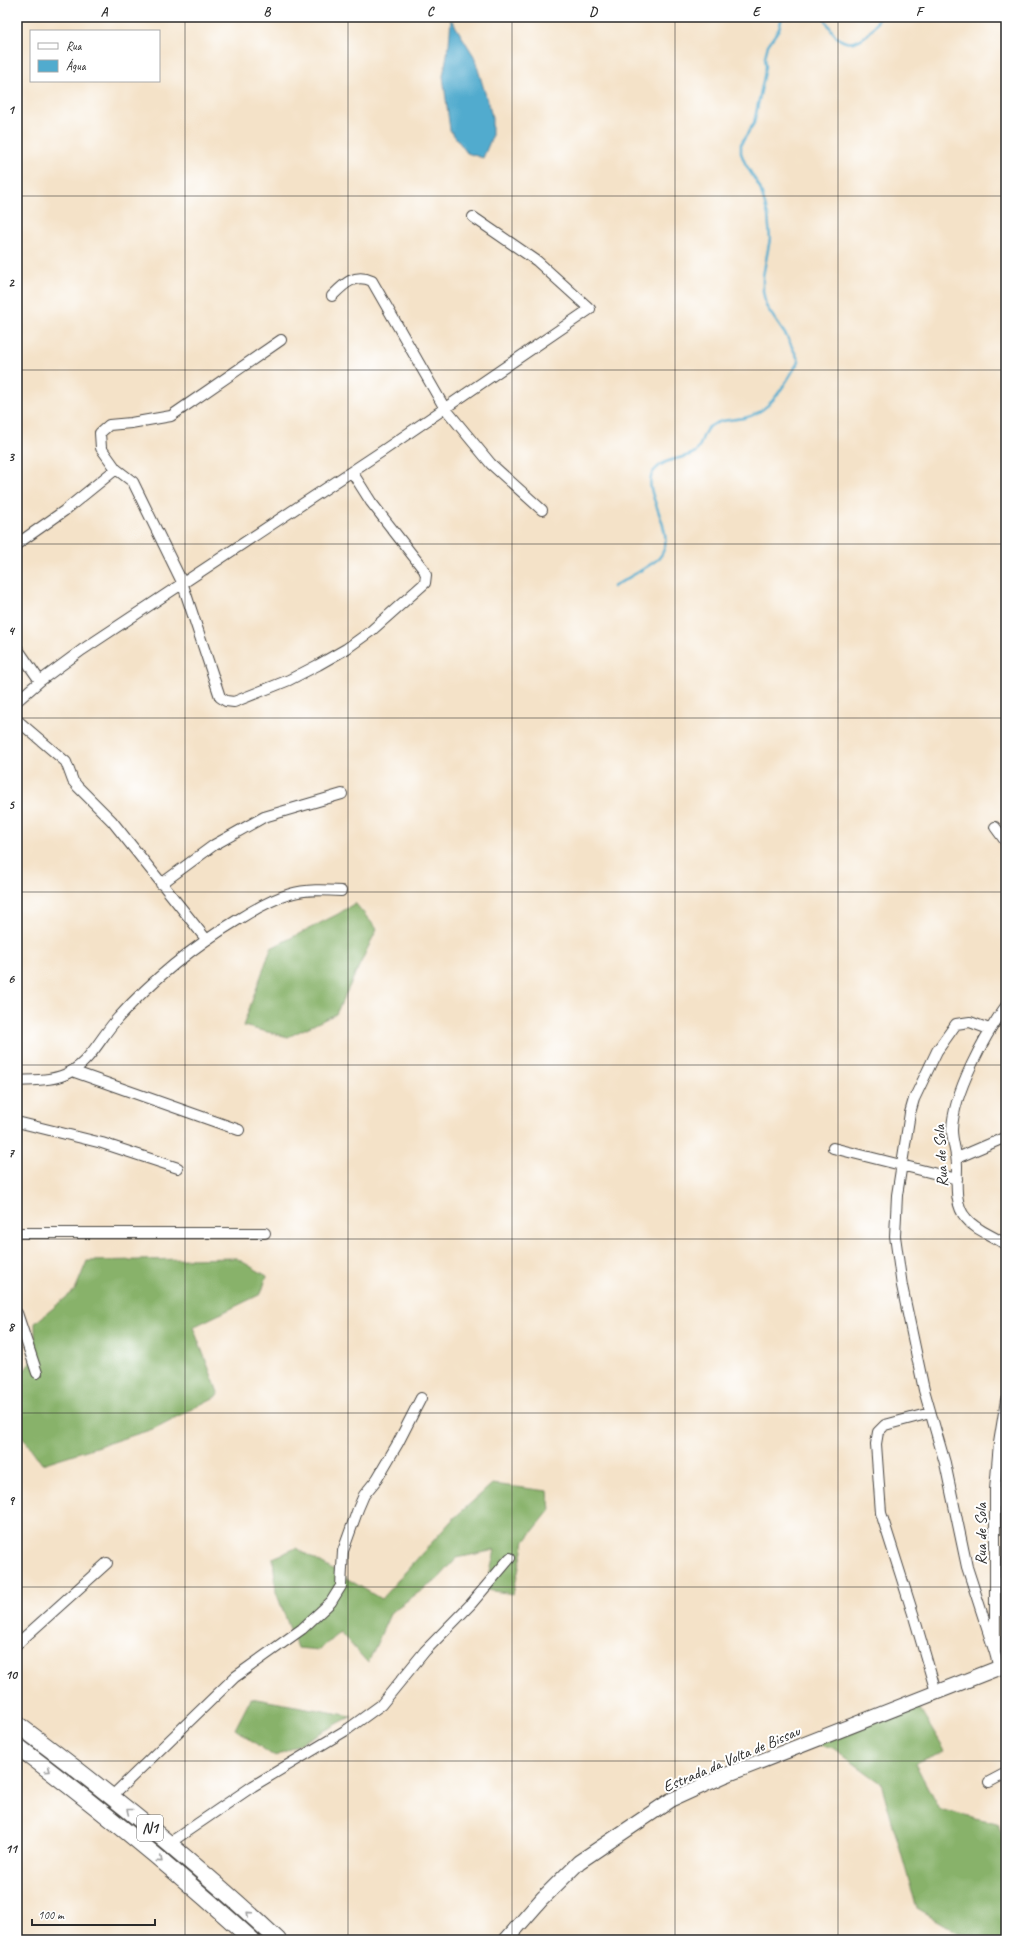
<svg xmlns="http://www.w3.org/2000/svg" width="1023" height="1957" font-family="Caveat,sans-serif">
	<rect width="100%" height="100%" fill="#fff"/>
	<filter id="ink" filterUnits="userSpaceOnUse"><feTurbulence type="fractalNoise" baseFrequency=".025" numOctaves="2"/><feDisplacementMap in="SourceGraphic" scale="8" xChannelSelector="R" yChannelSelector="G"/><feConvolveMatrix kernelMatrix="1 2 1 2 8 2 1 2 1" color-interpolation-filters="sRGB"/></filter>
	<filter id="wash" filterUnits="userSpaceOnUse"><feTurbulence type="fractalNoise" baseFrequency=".012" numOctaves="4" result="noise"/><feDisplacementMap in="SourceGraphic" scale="16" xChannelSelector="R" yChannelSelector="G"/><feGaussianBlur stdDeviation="0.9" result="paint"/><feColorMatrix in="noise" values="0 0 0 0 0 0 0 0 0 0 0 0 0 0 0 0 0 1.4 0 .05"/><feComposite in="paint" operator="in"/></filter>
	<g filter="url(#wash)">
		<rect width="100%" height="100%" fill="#f4e2c8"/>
		<path fill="#88b26a" stroke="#5a6e4a" d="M355,903l22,26 -41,85 -48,23 -45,-11 28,-78 67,-34z
			M236,1258l31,18 -6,18 -68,33 26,68 -66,34 -111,35 -25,-35v-50l18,-22v-34l40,-33 12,-29z
			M492,1484l56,7 2,19 -25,31 -12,53 -27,-4 9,-40 -38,8 -19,21 -47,33 -23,51 -28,-31 -21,18 -22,-2 -21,-56 -3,-34 23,-10 85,51 71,-79z
			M251,1698l101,18 -77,41 -40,-28z
			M917,1705l28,46 -30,12 24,46 58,14 9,20v97h-28l-2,-4 -19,-4 -40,-23 -36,-126 -48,-35 -18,-4z"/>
		<path fill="#51abce" stroke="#3e6b7c" d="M451,19l23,37 18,60v21l-9,21 -16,-5 -17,-23 -7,-54 6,-32z"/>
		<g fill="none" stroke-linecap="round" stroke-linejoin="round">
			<path stroke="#51abce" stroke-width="2.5" d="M823,17c5,6 9,16 15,21 16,13 36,-6 41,-21
				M613,587c9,-6 41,-23 46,-29 22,-25 -21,-68 -5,-87 11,-13 24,-11 38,-17 11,-4 8,-20 17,-27 10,-8 24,-7 35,-9 28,-6 41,-35 55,-57l-12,-24 -21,-31 -3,-15v-15l7,-37 -2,-24 -8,-27 -15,-25 -4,-10v-9l13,-21 12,-56 -1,-10 3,-12 11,-16 3,-12"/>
		</g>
	</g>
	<g filter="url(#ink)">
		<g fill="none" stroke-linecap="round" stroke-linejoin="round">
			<g stroke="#494643" stroke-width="12">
				<path id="street" d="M332,296c12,-12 22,-23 40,-15l72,126 47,57 51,46
					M281,340l-110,76 -40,7 -22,2 -9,8 1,15 15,21 17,13 49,100 38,115 6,4 8,1 55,-22 29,-15 28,-16 25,-18 54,-48 1,-8 -2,-5 -53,-68 -19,-30
					M17,544l47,-33 52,-42
					M17,648l23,33
					M17,701l23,-20 42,-31 299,-198 209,-143 -53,-48 -64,-44
					M17,720l49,42 7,19 5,6 34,34 94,118
					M995,827l11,15
					M161,884l53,-39 50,-28 78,-23
					M1006,1006c-21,29 -53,87 -54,124 0,12 5,23 5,36 0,16 -3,39 9,52 10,13 27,17 40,27
					M989,1029l-19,-7 -14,2 -19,27 -23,48 -4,14 -13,82 -2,41 7,50 22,104 21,73 22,104 28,86
					M72,1071l167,59
					M17,1081c17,-1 38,0 53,-9 21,-11 32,-37 48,-54 35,-39 76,-72 121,-99 16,-10 33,-20 51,-25 16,-5 35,-4 51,-3
					M17,1122l85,21 76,25
					M833,1148l124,31
					M957,1158l49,-21
					M17,1233h248
					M17,1313l20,60
					M930,1413l-45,12 -7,7 -2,12 5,69 34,107 21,72
					M17,1644l90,-81
					M999,1668l-4,-15v-163l4,-47 7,-43
					M989,1782l17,-9
					M111,1797l124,-120 67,-48 29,-27 10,-16 2,-35 15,-42 6,-14 13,-16 21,-36 23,-45
					M168,1844l85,-58 95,-57 33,-24 44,-54 46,-47 39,-46"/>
			</g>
			<g stroke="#494643" stroke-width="16">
				<path id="secondary" d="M506,1940l36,-41 37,-37 92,-62 55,-25 280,-110"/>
			</g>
			<g stroke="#494643" stroke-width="18">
				<path id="primary" d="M17,1724c90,67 179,139 261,216
					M17,1746c81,61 160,125 235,194"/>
			</g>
			<use href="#street" stroke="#fff" stroke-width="10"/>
			<use href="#secondary" stroke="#fff" stroke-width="14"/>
			<use href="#primary" stroke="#fff" stroke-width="16"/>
		</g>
		<defs><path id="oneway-chevron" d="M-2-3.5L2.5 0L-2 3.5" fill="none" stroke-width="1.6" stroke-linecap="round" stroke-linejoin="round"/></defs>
		<g stroke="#a0a0a0">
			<use href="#oneway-chevron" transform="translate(48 1770) rotate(37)"/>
			<use href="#oneway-chevron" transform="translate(129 1811) rotate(-142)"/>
			<use href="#oneway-chevron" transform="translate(160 1860) rotate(40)"/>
			<use href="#oneway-chevron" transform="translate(249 1914) rotate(-138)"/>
		</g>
	</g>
	<path fill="none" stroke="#2b2b2b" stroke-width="1" stroke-opacity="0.55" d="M185,17v1923M348,17v1923M512,17v1923M675,17v1923M838,17v1923M17,196h989M17,370h989M17,544h989M17,718h989M17,892h989M17,1065h989M17,1239h989M17,1413h989M17,1587h989M17,1761h989"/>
	<g text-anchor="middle" stroke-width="4" stroke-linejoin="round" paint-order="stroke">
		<rect fill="#fff" stroke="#6b6b6b" stroke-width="1" x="137" y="1815" width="26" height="26" rx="3"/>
		<g font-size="15" font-weight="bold" fill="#2b2b2b">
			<text x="150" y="1833">N1</text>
		</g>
		<g font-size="16" fill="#2b2b2b" stroke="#fff">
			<text transform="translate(940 1156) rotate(-93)" y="6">Rua de Sola</text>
			<text transform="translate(980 1534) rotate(-90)" y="6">Rua de Sola</text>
			<text transform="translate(731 1758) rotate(-23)" y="6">Estrada da Volta de Bissau</text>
		</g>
	</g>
	<rect width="1023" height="1957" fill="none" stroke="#fff" stroke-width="44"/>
	<rect x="30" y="30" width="130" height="52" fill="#ffffff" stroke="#aaaaaa"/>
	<rect x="38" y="43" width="20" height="6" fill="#ffffff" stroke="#aaaaaa"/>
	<text x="66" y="50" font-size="12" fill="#2b2b2b">Rua</text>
	<rect x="38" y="60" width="20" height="12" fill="#51abce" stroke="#aaaaaa"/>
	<text x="66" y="70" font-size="12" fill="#2b2b2b">Água</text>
	<path d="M32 1919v6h123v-6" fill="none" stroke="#2b2b2b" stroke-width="2"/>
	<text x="38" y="1919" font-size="12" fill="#2b2b2b" stroke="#ffffff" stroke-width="3" paint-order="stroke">100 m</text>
	<rect x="22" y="22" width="979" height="1913" fill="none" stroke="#2b2b2b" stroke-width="1.5"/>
	<g font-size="13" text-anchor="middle" font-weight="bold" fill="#2b2b2b">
		<text x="104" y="16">A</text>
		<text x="267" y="16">B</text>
		<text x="430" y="16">C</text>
		<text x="593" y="16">D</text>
		<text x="756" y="16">E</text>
		<text x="919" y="16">F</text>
		<text x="11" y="114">1</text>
		<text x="11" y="287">2</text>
		<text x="11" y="461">3</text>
		<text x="11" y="635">4</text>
		<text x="11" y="809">5</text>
		<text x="11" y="983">6</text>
		<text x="11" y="1157">7</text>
		<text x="11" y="1331">8</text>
		<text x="11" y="1505">9</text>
		<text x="11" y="1679">10</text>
		<text x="11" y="1853">11</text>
	</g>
</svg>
